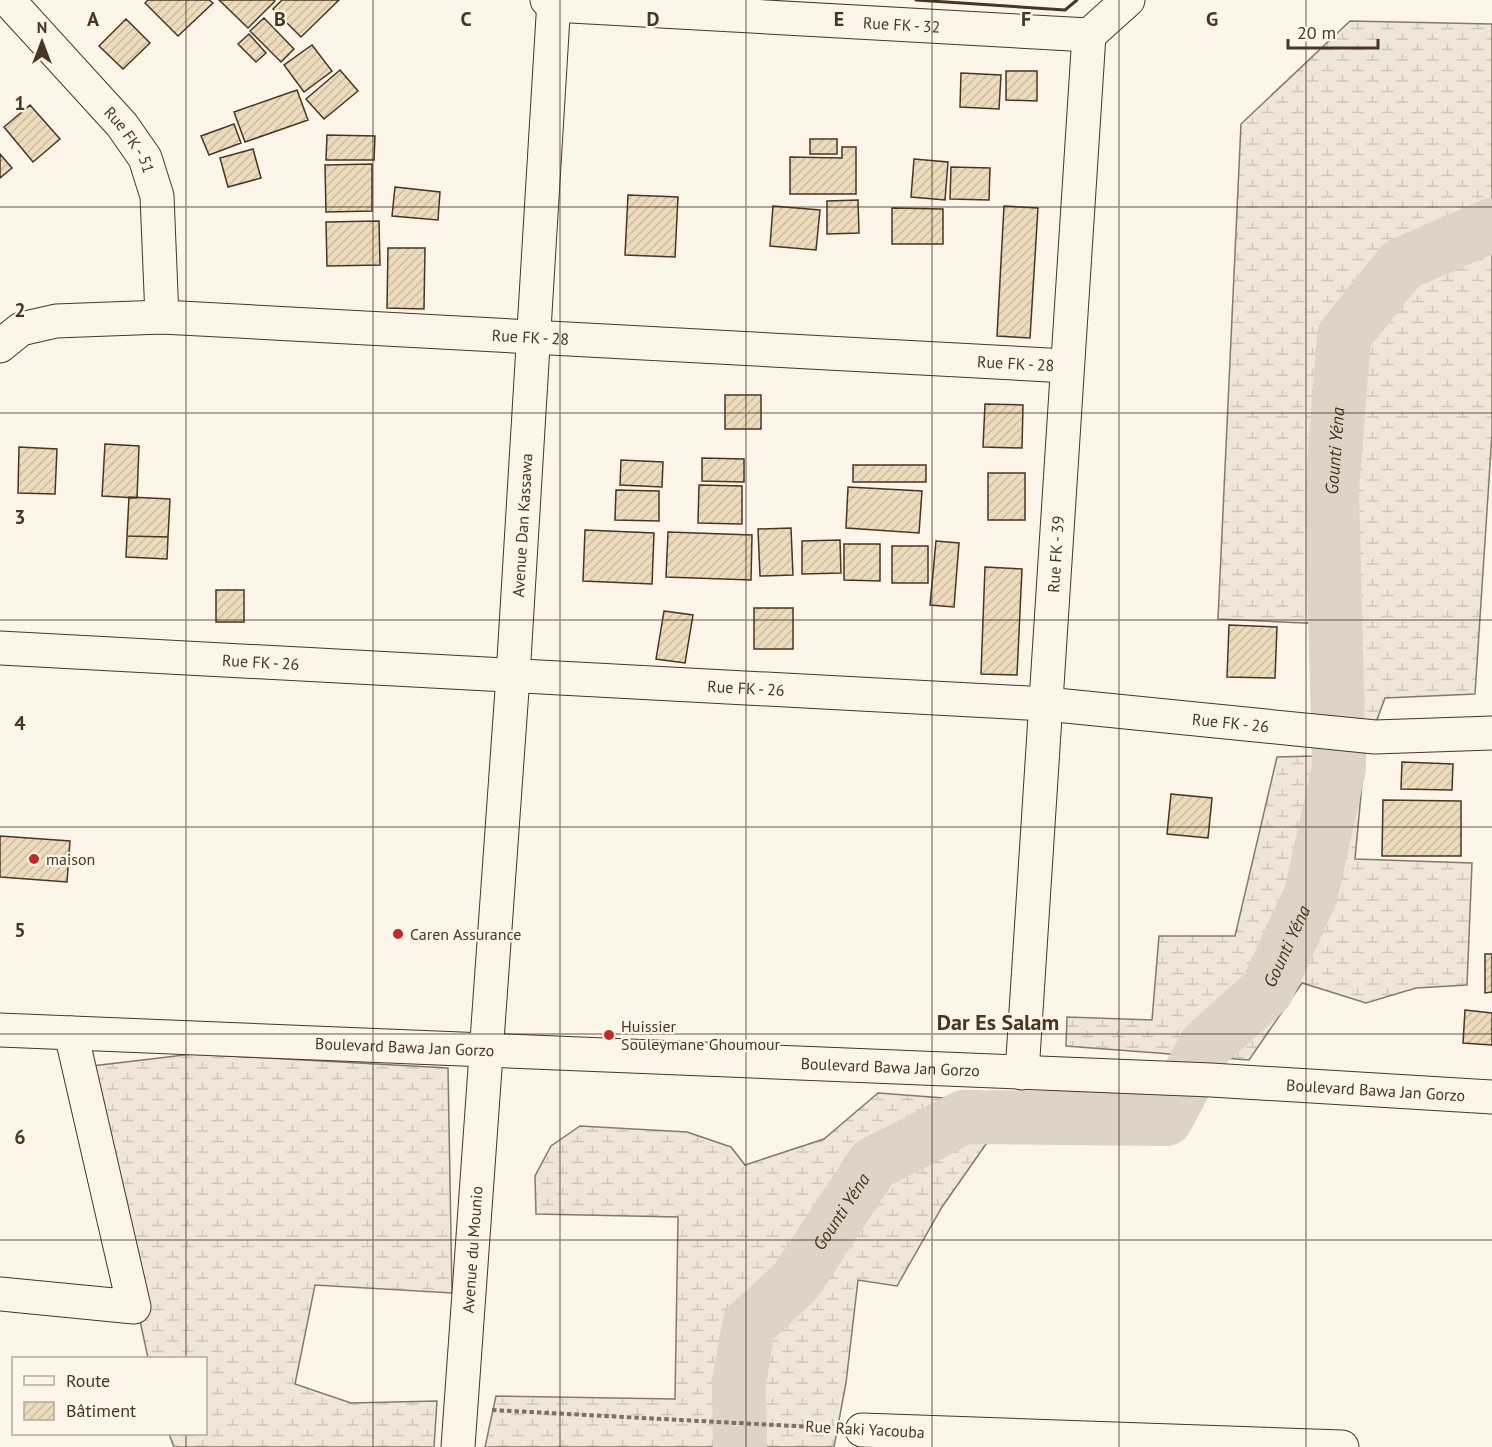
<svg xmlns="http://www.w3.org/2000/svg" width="1492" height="1447" font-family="'PT Sans',sans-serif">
	<defs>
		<pattern id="wetland-marsh" width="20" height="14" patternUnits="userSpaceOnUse" patternTransform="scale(1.5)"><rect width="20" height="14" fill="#ede6d9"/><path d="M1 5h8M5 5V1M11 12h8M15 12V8" fill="none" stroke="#cdc6ba"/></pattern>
		<pattern id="building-hatch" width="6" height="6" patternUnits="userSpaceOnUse" patternTransform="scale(1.5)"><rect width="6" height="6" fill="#ecdcbc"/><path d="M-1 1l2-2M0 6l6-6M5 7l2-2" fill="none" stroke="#ccbda1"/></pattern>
	</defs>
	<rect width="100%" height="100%" fill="#fbf6e9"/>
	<path fill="url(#wetland-marsh)" stroke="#887966" stroke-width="1.5" d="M1350,21l142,3v410l-17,260 -90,4 -20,54 -10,107 117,4 -5,122 -51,3 -50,15 -64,-20 -53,77 -183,-14 1,-29 85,3 7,-84h76l42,-179 36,-1 8,-50 6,-82 -109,-5 23,-495z
		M193,1054l255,14 4,225 -137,-8 -20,99 56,19 86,-2 -3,46h-260l-5,-13h37v-76h-58l-45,-210 -11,-82z
		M878,1093l173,13 139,3 -7,19 -192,9 -49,70 -45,79 -39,-6 -12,103 -12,64h-349l11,-51 179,3 3,-182 -142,-3 -1,-38 16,-30 29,-20 107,6 44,15 14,18 79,-26z"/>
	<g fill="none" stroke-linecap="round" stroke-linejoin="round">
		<path stroke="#dcd4c6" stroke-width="54" id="s1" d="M740,1447l-1,-65 10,-57 47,-44 77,-117 91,-47 202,2 39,-73 62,-56 44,-96 28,-126 -7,-276 12,-156 58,-72 90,-39"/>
	</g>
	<path fill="url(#building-hatch)" stroke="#4a3520" stroke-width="1.5" d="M148,0h61l4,3 -35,33 -33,-33z
		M219,0h55l1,1 -27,27z
		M282,0h57l-38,37 -28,-28z
		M264,18l30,31 -13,13 -31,-31z
		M126,19l24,24 -27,26 -24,-23z
		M249,34l17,19 -10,9 -18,-18z
		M312,45l20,26 -28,21 -20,-27z
		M340,70l18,21 -34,28 -18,-20z
		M1006,71h31v30l-31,-1z
		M961,73l40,2 -2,34 -39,-2z
		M297,90l11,30 -63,22 -11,-30z
		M30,105l30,34 -27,23 -29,-35z
		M234,124l7,19 -32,12 -8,-19z
		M327,135l48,1 -1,24h-48z
		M810,139h27v15h-27z
		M842,147h14v47h-66v-37l52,1z
		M253,149l8,29 -33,9 -8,-29z
		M0,154l12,14 -12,10z
		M914,159l34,3 -3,38 -34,-3z
		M372,164v47l-46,1 -1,-47z
		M951,167l39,1 -1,32 -39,-1z
		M395,187l45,5 -2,28 -46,-4z
		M628,195l50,2 -3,60 -50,-2z
		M858,200l1,33 -32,1v-33z
		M773,206l47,4 -4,40 -46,-4z
		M1004,206l34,2 -8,130 -33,-2z
		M892,208l51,1v35h-51z
		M379,221l1,44 -53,1 -1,-44z
		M388,248h37l-1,61 -37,-1z
		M725,395h36v34h-36z
		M985,404l38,1 -1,43 -39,-1z
		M105,444l34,2 -2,52 -35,-2z
		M19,447l38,2 -2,45 -37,-1z
		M702,458l42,1v23l-42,-1z
		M621,460l42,2 -1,25 -42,-2z
		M853,465h73v17h-73z
		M988,473h37v47h-37z
		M699,485l43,1v38l-44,-1z
		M848,487l74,4 -3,42 -73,-5z
		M616,490l43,1v30l-44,-1z
		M129,497l41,2 -2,38 -41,-1z
		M791,528l2,47 -33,1 -2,-47z
		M585,530l69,3 -2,51 -69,-3z
		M668,532l84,3 -1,45 -85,-3z
		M127,536l41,1 -1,22 -41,-2z
		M840,540l1,33 -39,1v-33z
		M936,541l23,2 -5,64 -24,-2z
		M844,544h36v37l-36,-1z
		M892,546h36v37h-36z
		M985,567l37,2 -5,106 -36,-1z
		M216,590h28v32h-28z
		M754,608h39v41h-39z
		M664,611l29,4 -8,48 -29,-4z
		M1229,625l48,2 -2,51 -48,-1z
		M1402,762l51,2 -1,26 -51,-1z
		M1171,794l41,4 -4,40 -41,-4z
		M1383,800l78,1v55h-79z
		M0,836l70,5 -3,41 -67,-5z
		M1485,954h7v38l-7,1z
		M1465,1010l27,3v32l-29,-2z"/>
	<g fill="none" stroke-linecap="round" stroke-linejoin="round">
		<g stroke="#4a3520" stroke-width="35">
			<g id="minor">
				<path id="s2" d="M8,0l114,125 23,33 12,38 5,121"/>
				<path id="s3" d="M547,0l6,5 536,30 39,-35"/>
				<path id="s4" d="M0,346l21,-17 35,-8 106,-4 905,49"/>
				<path id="s5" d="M0,648l1046,56 329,33 117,-4"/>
				<path id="s6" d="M1022,1073l67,-1038"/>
				<path d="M0,1294l134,13 -63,-274"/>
				<path d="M862,1430l480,17"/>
				<path id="s7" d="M458,1447l55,-771 41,-676"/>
			</g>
		</g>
		<g stroke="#4a3520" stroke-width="35">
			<g id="major">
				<path id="s8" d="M0,1030l1211,50 281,17"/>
			</g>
		</g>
		<path stroke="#7f6f5c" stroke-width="4" stroke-dasharray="4.5 3" stroke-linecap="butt" d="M492,1410l340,18"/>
		<use href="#minor" stroke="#fbf6e9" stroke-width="33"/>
		<use href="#major" stroke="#fbf6e9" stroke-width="33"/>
		<path stroke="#4a3520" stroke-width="3" d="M916,0l149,10 12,-10"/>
	</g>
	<path fill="none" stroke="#4a3520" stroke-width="1.5" stroke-opacity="0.55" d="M186,0v1358M373,0v1447M560,0v1447M746,0v1447M932,0v1447M1119,0v1447M1306,0v1447M0,207h1492M0,413h1492M0,620h1492M0,827h1492M0,1034h1492M0,1240h1492M186,1434v13"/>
	<g fill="#c62828" stroke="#fbf6e9" stroke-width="2">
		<circle cx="34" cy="859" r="6"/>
		<circle cx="398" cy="934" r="6"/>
		<circle cx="609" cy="1035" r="6"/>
	</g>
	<g text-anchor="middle" stroke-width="4.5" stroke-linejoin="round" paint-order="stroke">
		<g font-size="16" fill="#4a3520" stroke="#fbf6e9">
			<text dy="6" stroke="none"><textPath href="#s3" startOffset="357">Rue FK - 32</textPath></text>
			<text dy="6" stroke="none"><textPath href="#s2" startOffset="186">Rue FK - 51</textPath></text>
			<text dy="6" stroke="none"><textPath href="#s4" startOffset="538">Rue FK - 28</textPath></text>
			<text dy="6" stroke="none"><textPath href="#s4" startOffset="1024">Rue FK - 28</textPath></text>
			<text dy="6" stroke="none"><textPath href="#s7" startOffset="924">Avenue Dan Kassawa</textPath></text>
			<text dy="6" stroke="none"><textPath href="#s6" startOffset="520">Rue FK - 39</textPath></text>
			<text dy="6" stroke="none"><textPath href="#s5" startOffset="261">Rue FK - 26</textPath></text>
			<text dy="6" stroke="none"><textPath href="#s5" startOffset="747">Rue FK - 26</textPath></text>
			<text dy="6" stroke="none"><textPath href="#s5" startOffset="1233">Rue FK - 26</textPath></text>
			<text dy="6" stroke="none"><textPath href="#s8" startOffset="405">Boulevard Bawa Jan Gorzo</textPath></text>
			<text dy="6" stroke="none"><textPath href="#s8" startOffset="891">Boulevard Bawa Jan Gorzo</textPath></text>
			<text dy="6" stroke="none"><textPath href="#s8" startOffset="1377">Boulevard Bawa Jan Gorzo</textPath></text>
			<text dy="6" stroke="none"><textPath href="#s7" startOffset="198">Avenue du Mounio</textPath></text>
			<text transform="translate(865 1429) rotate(3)" y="6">Rue Raki Yacouba</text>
		</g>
		<g font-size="16" fill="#4a3520" stroke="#fbf6e9" text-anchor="start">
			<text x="46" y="865">maison</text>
			<text x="410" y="940">Caren Assurance</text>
			<text x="621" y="1032">Huissier<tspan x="621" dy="18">Souleymane Ghoumour</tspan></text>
		</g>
		<g font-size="18" font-style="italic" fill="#4a3520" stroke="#fbf6e9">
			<text dy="6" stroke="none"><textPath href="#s1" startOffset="1350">Gounti Yéna</textPath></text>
			<text dy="6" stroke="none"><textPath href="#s1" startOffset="846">Gounti Yéna</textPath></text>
			<text dy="6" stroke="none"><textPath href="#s1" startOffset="270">Gounti Yéna</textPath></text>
		</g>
		<g font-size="22" font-weight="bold" fill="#4a3520" stroke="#fbf6e9">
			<text x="998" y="1030">Dar Es Salam</text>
		</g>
	</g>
	<g font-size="20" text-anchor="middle" font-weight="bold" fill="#4a3520" stroke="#fbf6e9" stroke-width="4.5" stroke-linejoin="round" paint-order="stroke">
		<text x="93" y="26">A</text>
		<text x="280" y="26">B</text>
		<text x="466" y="26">C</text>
		<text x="653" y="26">D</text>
		<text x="839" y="26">E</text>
		<text x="1026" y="26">F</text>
		<text x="1212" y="26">G</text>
		<text x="20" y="110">1</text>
		<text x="20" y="317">2</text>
		<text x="20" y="524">3</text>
		<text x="20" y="730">4</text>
		<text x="20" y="937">5</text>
		<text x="20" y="1144">6</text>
	</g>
	<rect x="12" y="1357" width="195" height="78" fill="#fbf6e9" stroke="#b4a999" stroke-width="1.5"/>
	<rect x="24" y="1376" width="30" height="9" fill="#fbf6e9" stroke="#b4a999" stroke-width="1.5"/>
	<text x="66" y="1387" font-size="18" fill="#4a3520">Route</text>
	<rect x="24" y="1402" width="30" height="18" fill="url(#building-hatch)" stroke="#b4a999" stroke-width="1.5"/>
	<text x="66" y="1417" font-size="18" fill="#4a3520">Bâtiment</text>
	<g transform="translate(42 42)" stroke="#fbf6e9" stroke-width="4.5" paint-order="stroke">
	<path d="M0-4.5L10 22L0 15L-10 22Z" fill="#4a3520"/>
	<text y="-9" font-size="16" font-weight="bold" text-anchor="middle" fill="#4a3520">N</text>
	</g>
	<path d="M1288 39v9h90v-9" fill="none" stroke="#4a3520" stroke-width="3"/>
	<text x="1297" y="39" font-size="18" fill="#4a3520" stroke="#fbf6e9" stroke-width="4.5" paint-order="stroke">20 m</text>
</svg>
